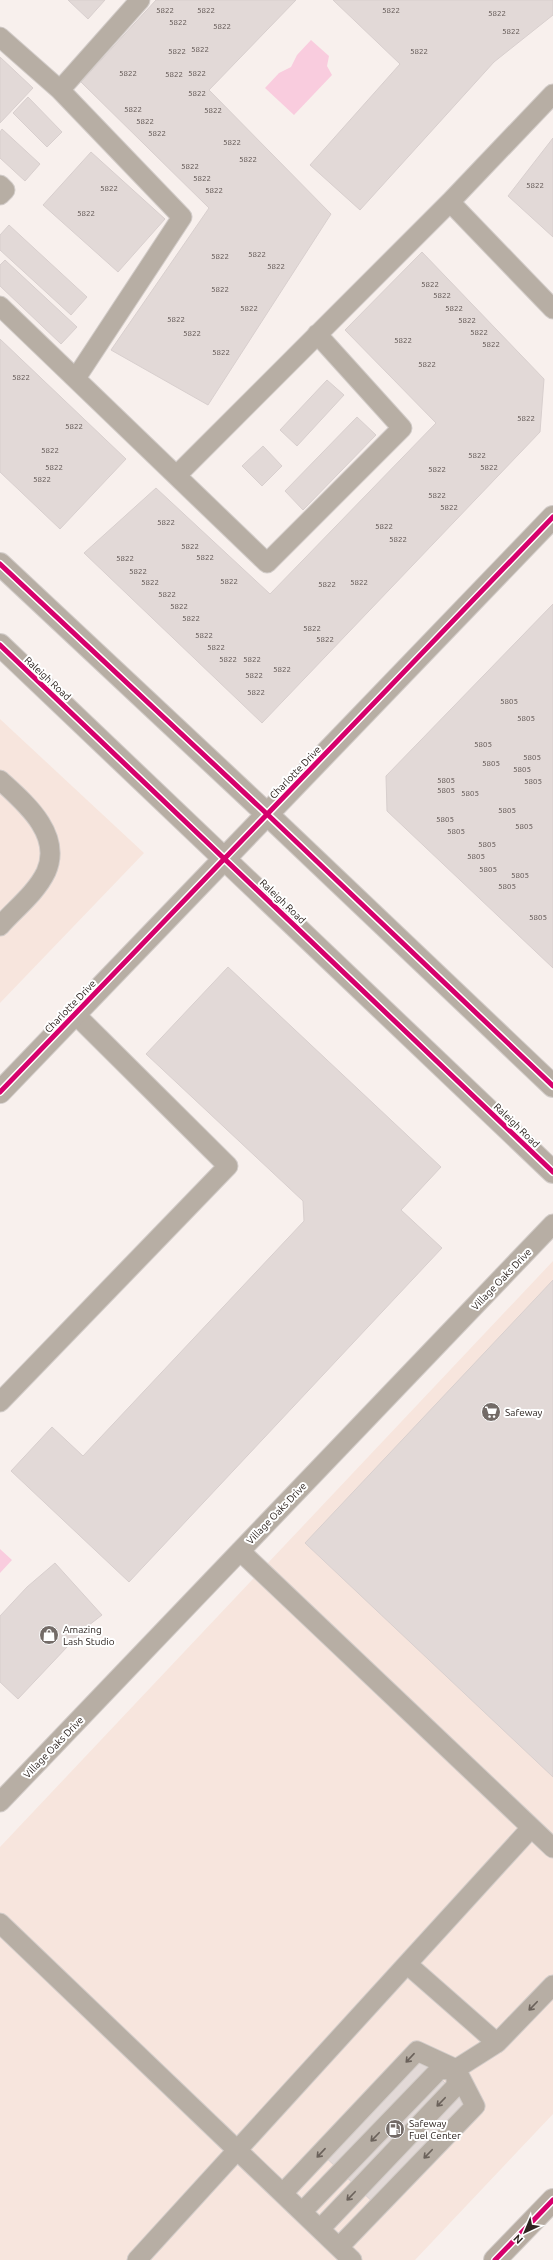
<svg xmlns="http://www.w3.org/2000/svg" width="553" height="2260" font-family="Ubuntu,sans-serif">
	<rect width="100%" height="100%" fill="#f8f0ed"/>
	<path fill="#f7e5dd" d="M0,719l144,134 -144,150z
		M553,1261v853l-138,146h-415v-413z"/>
	<path fill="#f9ccde" d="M311,40l18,16 -2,10 5,9 -38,40 -29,-27 14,-15 12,-6 6,-12z
		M0,1549l12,11 -12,13z"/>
	<path fill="#e2d9d7" stroke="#d8cfce" d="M68,0h37l-17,19z
		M156,0h140l-87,90 122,124 -123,191 -97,-55 98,-142 -128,-126z
		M333,0h220v15l-59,47 -134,148 -50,-45 90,-101z
		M0,57l33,31 -33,35z
		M28,97l34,35 -15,15 -34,-34z
		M2,129l38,35 -15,17 -25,-23v-26z
		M553,138v99l-45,-41z
		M91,152l74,67 -47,53 -75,-67z
		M9,225l78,72 -16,18 -71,-65v-15z
		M422,252l122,127 -4,53 -278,291 -178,-170 72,-65 114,106 166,-171 -91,-93z
		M5,260l72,67 -16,17 -61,-58v-21z
		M0,339l126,120 -66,70 -60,-57z
		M327,380l17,15 -47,51 -17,-16z
		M357,417l19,18 -73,75 -18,-19z
		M263,446l19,20 -20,20 -20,-20z
		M553,604v364l-166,-157 -1,-35z
		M228,967l213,200 -40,43 41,38 -313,334 -118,-111 41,-44 31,29 221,-235 -1,-20 -157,-147z
		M553,1280v497l-248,-234z
		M55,1563l47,52 -18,14 -66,70 -18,-17v-66l27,-29z
		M412,2051l60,58 -94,98 -60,-57z"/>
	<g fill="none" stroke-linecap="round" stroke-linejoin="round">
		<g stroke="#d2ccc9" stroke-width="21">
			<path id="service" d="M0,37l60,53 80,-90
				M60,90l122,127 -106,161
				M0,185l5,5 -5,5
				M450,202l103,107
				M0,306l267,257 135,-135 -85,-94
				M177,475l273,-273 103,-108
				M0,780c24,22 63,54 46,92 -10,21 -31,37 -46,54
				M0,1402l228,-236 -153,-152
				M240,1551l313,297
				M0,1802l553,-578
				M0,1923l352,337
				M407,1964l90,79
				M283,2193l134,-142 39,18 19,37 -136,141
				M302,2212l137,-142 17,-1 41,-26 56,-58
				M320,2229l136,-143v-17
				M137,2260l394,-432"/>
		</g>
		<g stroke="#d2ccc9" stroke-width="24">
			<path id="tertiary" d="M0,564l267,250 286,272
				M0,645l553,527
				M0,1092l553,-575"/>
		</g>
		<g stroke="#d2ccc9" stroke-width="24">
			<path id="secondary" d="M495,2260l58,-60"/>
		</g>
		<use href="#service" stroke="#b7aea4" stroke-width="19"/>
		<use href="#tertiary" stroke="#b7aea4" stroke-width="22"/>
		<use href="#secondary" stroke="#b7aca1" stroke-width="22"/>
		<g stroke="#fff" stroke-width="8">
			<path id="cycleway" d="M0,564l267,250 286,272
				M0,645l553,527
				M0,1092l553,-575
				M495,2260l58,-60"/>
		</g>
		<use href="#cycleway" stroke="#d6006c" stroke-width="5"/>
	</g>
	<defs><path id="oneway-shaft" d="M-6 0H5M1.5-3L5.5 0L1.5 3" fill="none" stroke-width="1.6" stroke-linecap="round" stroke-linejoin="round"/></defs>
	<g stroke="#6b625b">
		<use href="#oneway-shaft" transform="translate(533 2006) rotate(134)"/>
		<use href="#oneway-shaft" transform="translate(410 2058) rotate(133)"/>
		<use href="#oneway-shaft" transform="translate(441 2102) rotate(134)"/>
		<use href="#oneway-shaft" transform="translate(375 2137) rotate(134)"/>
		<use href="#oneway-shaft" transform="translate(321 2153) rotate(133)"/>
		<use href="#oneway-shaft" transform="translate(428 2154) rotate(134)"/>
		<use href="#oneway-shaft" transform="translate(351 2196) rotate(134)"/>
	</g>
	<defs>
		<g id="supermarket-disc" transform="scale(1)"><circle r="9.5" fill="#736b67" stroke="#fff"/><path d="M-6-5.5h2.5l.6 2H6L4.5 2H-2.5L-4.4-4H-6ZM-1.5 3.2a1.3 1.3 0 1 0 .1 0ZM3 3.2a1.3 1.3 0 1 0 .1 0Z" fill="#fff"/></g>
		<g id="shop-disc" transform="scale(1)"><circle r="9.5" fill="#736b67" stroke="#fff"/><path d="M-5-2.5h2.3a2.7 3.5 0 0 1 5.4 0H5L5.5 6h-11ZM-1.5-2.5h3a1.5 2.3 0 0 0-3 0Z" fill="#fff"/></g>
		<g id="fuel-disc" transform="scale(1)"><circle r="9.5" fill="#736b67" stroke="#fff"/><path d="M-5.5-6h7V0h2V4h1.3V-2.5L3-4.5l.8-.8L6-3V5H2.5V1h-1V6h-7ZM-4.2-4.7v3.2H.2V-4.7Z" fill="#fff"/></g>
	</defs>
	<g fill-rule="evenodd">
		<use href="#supermarket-disc" x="491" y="1412"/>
		<use href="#shop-disc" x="49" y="1635"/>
		<use href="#fuel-disc" x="395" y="2129"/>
	</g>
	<g text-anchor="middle" stroke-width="4" stroke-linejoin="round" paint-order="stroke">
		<g font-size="8" fill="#5c524f">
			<text x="165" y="13">5822</text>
			<text x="206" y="13">5822</text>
			<text x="391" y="13">5822</text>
			<text x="497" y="16">5822</text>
			<text x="178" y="25">5822</text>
			<text x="222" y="29">5822</text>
			<text x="511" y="34">5822</text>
			<text x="200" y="52">5822</text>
			<text x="177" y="54">5822</text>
			<text x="419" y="54">5822</text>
			<text x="128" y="76">5822</text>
			<text x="197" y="76">5822</text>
			<text x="174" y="77">5822</text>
			<text x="197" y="96">5822</text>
			<text x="133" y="112">5822</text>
			<text x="213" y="113">5822</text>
			<text x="145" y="124">5822</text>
			<text x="157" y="136">5822</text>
			<text x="232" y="145">5822</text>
			<text x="248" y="162">5822</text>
			<text x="190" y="169">5822</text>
			<text x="202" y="181">5822</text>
			<text x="535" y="188">5822</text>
			<text x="109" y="191">5822</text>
			<text x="214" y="193">5822</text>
			<text x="86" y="216">5822</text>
			<text x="257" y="257">5822</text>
			<text x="220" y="259">5822</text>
			<text x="276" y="269">5822</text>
			<text x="430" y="287">5822</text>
			<text x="220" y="292">5822</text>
			<text x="442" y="298">5822</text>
			<text x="249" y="311">5822</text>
			<text x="454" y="311">5822</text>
			<text x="176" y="322">5822</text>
			<text x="467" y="323">5822</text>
			<text x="479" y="335">5822</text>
			<text x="192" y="336">5822</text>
			<text x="403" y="343">5822</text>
			<text x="491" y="347">5822</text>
			<text x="221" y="355">5822</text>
			<text x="427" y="367">5822</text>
			<text x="21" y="380">5822</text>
			<text x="526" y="421">5822</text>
			<text x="74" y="429">5822</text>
			<text x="50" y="453">5822</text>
			<text x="477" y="458">5822</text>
			<text x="54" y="470">5822</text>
			<text x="489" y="470">5822</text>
			<text x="437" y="472">5822</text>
			<text x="42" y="482">5822</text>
			<text x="437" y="498">5822</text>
			<text x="449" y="510">5822</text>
			<text x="166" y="525">5822</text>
			<text x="384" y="529">5822</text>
			<text x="398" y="542">5822</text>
			<text x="190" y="549">5822</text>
			<text x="205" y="560">5822</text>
			<text x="125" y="561">5822</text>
			<text x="138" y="574">5822</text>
			<text x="229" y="584">5822</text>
			<text x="150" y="585">5822</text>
			<text x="359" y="585">5822</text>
			<text x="327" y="587">5822</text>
			<text x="167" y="597">5822</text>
			<text x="179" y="609">5822</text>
			<text x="191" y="621">5822</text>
			<text x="312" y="631">5822</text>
			<text x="204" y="638">5822</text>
			<text x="325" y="642">5822</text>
			<text x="216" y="650">5822</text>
			<text x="228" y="662">5822</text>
			<text x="252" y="662">5822</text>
			<text x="282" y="672">5822</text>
			<text x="254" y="678">5822</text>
			<text x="256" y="695">5822</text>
			<text x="509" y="704">5805</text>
			<text x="526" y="721">5805</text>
			<text x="483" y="747">5805</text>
			<text x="532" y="760">5805</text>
			<text x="491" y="766">5805</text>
			<text x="522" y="772">5805</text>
			<text x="446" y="783">5805</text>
			<text x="533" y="784">5805</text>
			<text x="446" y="793">5805</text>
			<text x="470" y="796">5805</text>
			<text x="507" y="813">5805</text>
			<text x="445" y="822">5805</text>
			<text x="524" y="829">5805</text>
			<text x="456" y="834">5805</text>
			<text x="487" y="847">5805</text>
			<text x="476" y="859">5805</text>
			<text x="488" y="872">5805</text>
			<text x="520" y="878">5805</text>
			<text x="507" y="889">5805</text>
			<text x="538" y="920">5805</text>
		</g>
		<g font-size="10" fill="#2c231f" stroke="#fff">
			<text transform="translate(48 678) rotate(43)" y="4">Raleigh Road</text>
			<text transform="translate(295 772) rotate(-46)" y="4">Charlotte Drive</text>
			<text transform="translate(283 901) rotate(44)" y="4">Raleigh Road</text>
			<text transform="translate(70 1006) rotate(-46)" y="4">Charlotte Drive</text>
			<text transform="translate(517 1125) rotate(44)" y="4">Raleigh Road</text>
			<text transform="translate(501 1279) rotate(-46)" y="4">Village Oaks Drive</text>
			<text transform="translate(276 1513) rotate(-46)" y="4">Village Oaks Drive</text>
			<text transform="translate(53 1747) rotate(-46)" y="4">Village Oaks Drive</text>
		</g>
		<g font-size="10" fill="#2c231f" stroke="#fff" text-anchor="start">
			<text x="505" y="1416">Safeway</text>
			<text x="63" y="1633">Amazing<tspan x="63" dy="12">Lash Studio</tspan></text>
			<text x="409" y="2127">Safeway<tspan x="409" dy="12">Fuel Center</tspan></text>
		</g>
	</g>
	<g transform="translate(525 2232) rotate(224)" stroke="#ffffff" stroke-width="3" paint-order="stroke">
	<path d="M0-3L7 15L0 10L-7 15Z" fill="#2c231f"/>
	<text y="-6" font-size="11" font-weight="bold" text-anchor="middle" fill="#2c231f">N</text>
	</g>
</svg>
